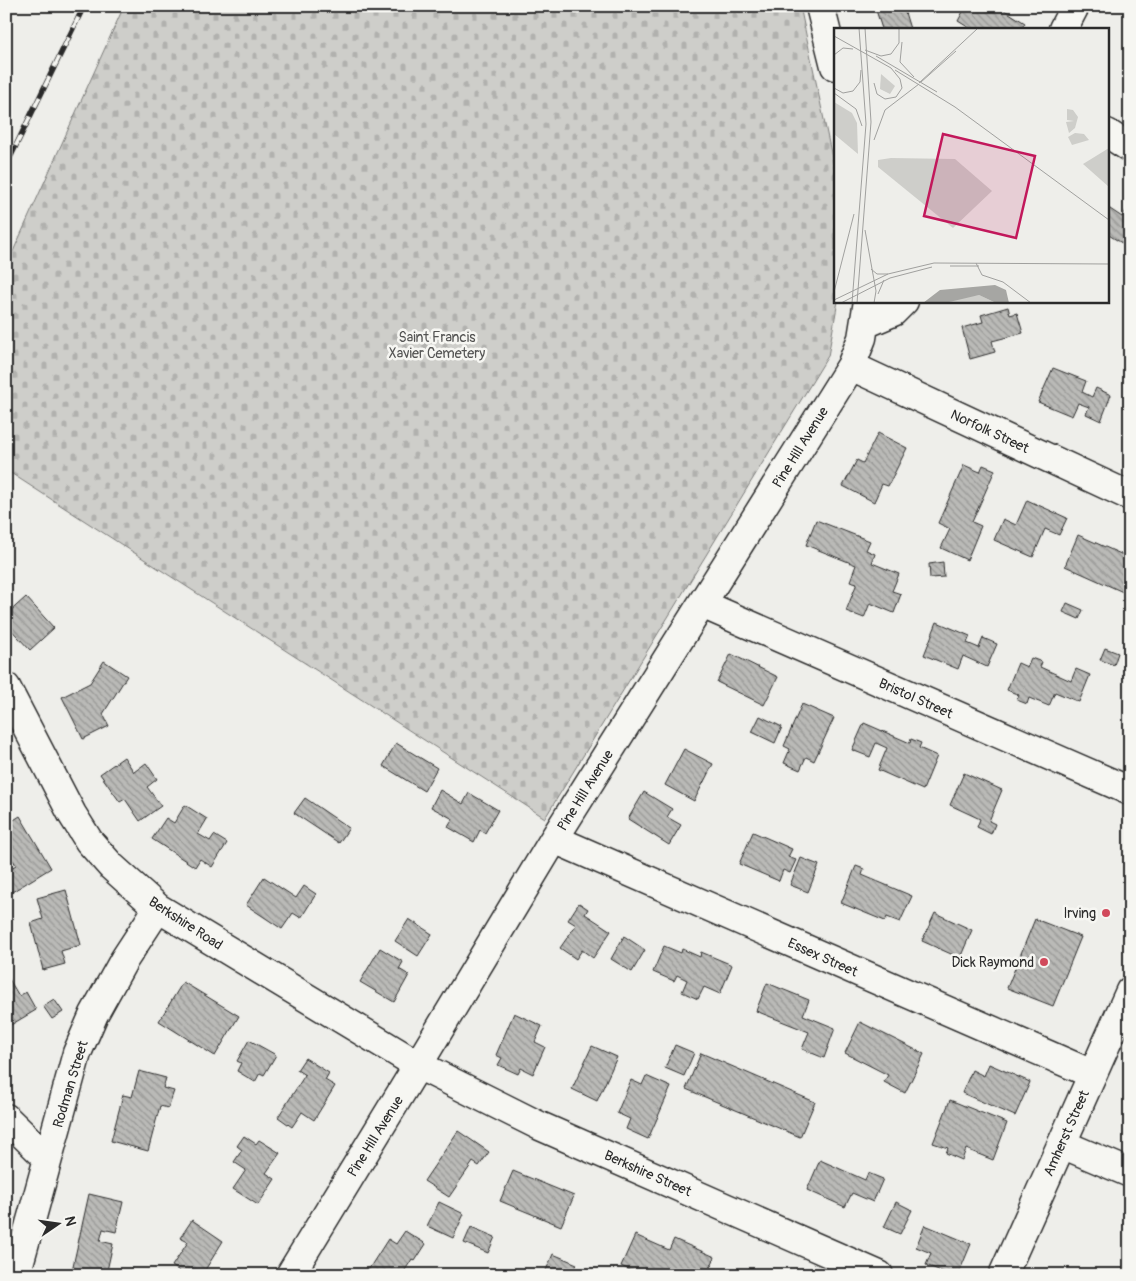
<svg xmlns="http://www.w3.org/2000/svg" width="1136" height="1281" font-family="Pangolin,sans-serif">
	<defs>
		<pattern id="cemetery-stones" width="16" height="16" patternUnits="userSpaceOnUse" patternTransform="scale(1.25)"><rect width="16" height="16" fill="#cececa"/><path d="M2 7V4a2 2 0 0 1 4 0v3zM10 15v-3a2 2 0 0 1 4 0v3z" fill="#b1b1ae"/></pattern>
		<pattern id="building-back-hatch" width="6" height="6" patternUnits="userSpaceOnUse" patternTransform="scale(1.25)"><rect width="6" height="6" fill="#babab7"/><path d="M-1 5l2 2M0 0l6 6M5-1l2 2" fill="none" stroke="#979795"/></pattern>
	</defs>
	<rect width="100%" height="100%" fill="#eeeeea"/>
	<filter id="ink" filterUnits="userSpaceOnUse"><feTurbulence type="fractalNoise" baseFrequency=".02" numOctaves="2"/><feDisplacementMap in="SourceGraphic" scale="10" xChannelSelector="R" yChannelSelector="G"/><feConvolveMatrix kernelMatrix="1 2 1 2 8 2 1 2 1" color-interpolation-filters="sRGB"/></filter>
	<g filter="url(#ink)">
		<path fill="url(#cemetery-stones)" stroke="#7c7c7a" d="M124,6h676l35,166v129h3l-10,55 -283,462 -539,-348v-203z"/>
		<path fill="url(#building-back-hatch)" stroke="#2b2b2b" d="M887,6h16l7,23h-28l-6,-19z
			M966,6h32l27,17 -4,6h-50l-13,-8z
			M1130,204v44l-23,-14v-27l15,10z
			M1008,307l2,8 7,-2 6,20 -31,8 3,11 -25,7 -8,-31 21,-6 -2,-7z
			M1053,368l33,13 -4,11 10,5 4,-9 15,7 -10,26 -15,-7 3,-7 -11,-4 -6,13 -34,-14z
			M878,433l29,15 -19,38 -6,-2 -8,18 -31,-16 14,-26 6,3z
			M964,465l16,7 3,-7 12,5 -23,52 9,4 -14,34 -26,-12 9,-19 -12,-6z
			M1027,500l40,18 -8,17 -14,-6 -12,28 -39,-17 9,-21 13,6z
			M816,520l54,21 -4,9 9,4 -3,9 27,11 -7,17 9,3 -7,19 -24,-10 -6,15 -18,-7 11,-28 -7,-2 6,-16 -50,-20z
			M1078,535l52,23v19l-7,15 -58,-26z
			M943,562l1,15 -14,1 -1,-14z
			M26,597l28,31 -24,22 -24,-26v-9z
			M1067,603l16,7 -4,9 -16,-7z
			M937,622l33,14 -3,7 12,5 4,-10 14,6 -10,23 -24,-11 -5,13 -34,-14z
			M1105,648l13,5 -4,12 -14,-5z
			M731,654l47,23 -14,28 -47,-23z
			M1031,658l11,4 -2,5 31,14 5,-12 14,6 -11,27 -24,-10 -6,14 -20,-8 -2,6 -10,-4 2,-5 -12,-5 11,-27 9,4z
			M104,661l23,15 -24,38 6,12 -26,13 -21,-42 28,-14z
			M802,704l32,14 -20,43 -8,-4 -6,13 -16,-7 6,-14 -6,-3z
			M760,716l22,11 -7,16 -23,-11z
			M864,723l46,20 1,-4 10,4 -2,5 18,8 -14,34 -45,-20 9,-22 -11,-5 -6,14 -18,-7z
			M396,743l41,25 -13,23 -41,-25z
			M684,749l29,15 -19,37 -29,-16z
			M124,757l10,15 12,-9 11,16 -10,8 14,19 -21,15 -15,-22 -5,3 -20,-28z
			M964,773l38,17 -13,31 6,3 -4,10 -14,-7 3,-8 -30,-14z
			M440,790l23,14 6,-11 29,17 -13,23 -5,-3 -6,12 -26,-15 5,-8 -22,-12z
			M644,792l28,17 -5,8 14,8 -12,20 -41,-26z
			M305,798l44,30 -10,15 -45,-30z
			M185,805l22,14 -9,15 12,7 4,-6 13,8 -15,24 -12,-8 -5,8 -43,-28 14,-21 8,5z
			M20,816l31,52 -39,24 -6,-9v-12l10,-6 -10,-16v-24z
			M753,832l39,17 -4,8 8,3 -6,13 -7,-3 -4,11 -40,-17z
			M801,858l18,7 -11,27 -18,-7z
			M856,866l8,3 -2,6 50,21 -12,26 -13,-5 -2,4 -44,-18z
			M264,877l32,21 8,-12 12,8 -15,24 -8,-5 -11,16 -36,-24z
			M66,890l15,55 -20,6 4,13 -22,6 -12,-47 12,-4 -6,-21z
			M579,903l9,6 -3,5 26,17 -18,27 -11,-8 -6,9 -16,-11 16,-23 -8,-5z
			M935,913l37,17 -12,28 -38,-17z
			M409,919l23,15 -14,22 -23,-15z
			M1035,919l46,18 -28,69 -46,-18z
			M624,936l21,14 -13,22 -21,-13z
			M664,946l17,7 1,-4 18,8 1,-5 31,13 -12,29 -16,-7 -6,12 -16,-7 5,-12 -10,-5 -3,6 -21,-9z
			M380,948l23,14 -4,7 10,6 -15,27 -34,-20z
			M6,974l13,22 7,-4 10,18 -27,16 -3,-6z
			M183,982l56,34 -24,40 -56,-35z
			M767,983l42,17 -6,15 32,13 -11,30 -22,-9 7,-17 -53,-21z
			M54,999l9,13 -11,7 -9,-13z
			M514,1013l28,13 -7,16 10,5 -12,27 -12,-6 -3,6 -20,-9 4,-7 -6,-3z
			M860,1022l64,32 -19,39 -21,-11 4,-7 -43,-22z
			M249,1040l27,15 -12,20 -4,-2 -5,9 -18,-11 4,-8 -4,-2z
			M675,1045l19,8 -10,23 -19,-8z
			M592,1046l25,11 -20,44 -25,-12z
			M701,1053l114,49 -15,35 -114,-48z
			M305,1058l24,15 -4,7 10,6 -21,34 -12,-8 -10,15 -14,-10 27,-42 -8,-5z
			M989,1064l41,18 -15,34 -53,-23 10,-23 12,6z
			M139,1071l27,7 -3,10 11,3 -6,17 -8,-2 -12,45 -37,-10 12,-46 9,2z
			M646,1076l25,11 -23,52 -22,-10 4,-10 -13,-6 14,-33 11,5z
			M950,1100l57,23 -14,37 -27,-11 -4,11 -16,-7 2,-5 -15,-5z
			M458,1131l31,21 -10,14 -6,-4 -24,35 -25,-16z
			M244,1136l12,8 3,-4 21,13 -14,20 9,6 -17,26 -25,-16 13,-19 -12,-8 8,-12 -5,-4z
			M820,1160l45,20 3,-7 15,6 -10,23 -21,-9 -7,14 -38,-17z
			M513,1171l61,25 -13,30 -61,-25z
			M89,1194l34,8 -7,30 -13,-3 -3,12 13,3 -7,31h-35z
			M439,1202l25,12 -11,24 -26,-12z
			M896,1202l16,8 -12,24 -16,-7z
			M192,1220l31,21 -21,34h-17l-13,-9 16,-24 -8,-4z
			M925,1225l46,19 -13,31h-7l-25,-10 5,-12 -15,-6z
			M471,1227l24,10 -7,16 -24,-10z
			M405,1231l21,13 -11,17 -3,-2 -10,16h-37l23,-36 8,5z
			M635,1235l34,15 5,-11 41,18 -8,18h-43l-7,-3 -1,3h-16l-19,-9z
			M553,1254l24,10 -4,11h-29z"/>
		<g fill="none" stroke-linecap="round" stroke-linejoin="round">
			<g stroke="#2b2b2b" stroke-width="31">
				<path id="street" d="M820,6l15,60
					M1063,29l12,-23
					M1107,133l23,15
					M865,324l28,-12 11,-11
					M851,366l279,130
					M702,604l428,187
					M6,687l66,127 17,27 22,25 47,42 260,157 122,61 339,149
					M554,839l538,235
					M6,1118l41,40
					M1062,1144l68,29
					M16,1275l61,-222 17,-39 30,-54 34,-52
					M290,1275l128,-210 136,-226 297,-473 11,-28 6,-37"/>
			</g>
			<g stroke="#2b2b2b" stroke-width="31">
				<path id="secondary" d="M1003,1275l127,-284"/>
			</g>
			<use href="#street" stroke="#f6f6f2" stroke-width="28"/>
			<use href="#secondary" stroke="#f6f6f2" stroke-width="28"/>
			<g stroke="#2b2b2b" stroke-width="5.5">
				<path id="rail" d="M6,166l78,-160"/>
			</g>
			<use href="#rail" stroke="#f6f6f2" stroke-width="4" stroke-dasharray="11" stroke-linecap="butt"/>
		</g>
	</g>
	<g fill="#d1495b" stroke="#f6f6f2" stroke-width="2">
		<circle cx="1106" cy="913" r="5"/>
		<circle cx="1044" cy="962" r="5"/>
	</g>
	<g text-anchor="middle" stroke-width="5" stroke-linejoin="round" paint-order="stroke">
		<g font-size="14" fill="#545453" stroke="#f6f6f2">
			<text x="437" y="342">Saint Francis<tspan x="437" dy="16">Xavier Cemetery</tspan></text>
		</g>
		<g font-size="14" fill="#2b2b2b" stroke="#f6f6f2">
			<text transform="translate(990 431) rotate(25)" y="5">Norfolk Street</text>
			<text transform="translate(800 447) rotate(-58)" y="5">Pine Hill Avenue</text>
			<text transform="translate(916 698) rotate(24)" y="5">Bristol Street</text>
			<text transform="translate(585 790) rotate(-58)" y="5">Pine Hill Avenue</text>
			<text transform="translate(186 923) rotate(33)" y="5">Berkshire Road</text>
			<text transform="translate(823 957) rotate(24)" y="5">Essex Street</text>
			<text transform="translate(70 1084) rotate(-73)" y="5">Rodman Street</text>
			<text transform="translate(1066 1133) rotate(-66)" y="5">Amherst Street</text>
			<text transform="translate(375 1136) rotate(-58)" y="5">Pine Hill Avenue</text>
			<text transform="translate(648 1173) rotate(24)" y="5">Berkshire Street</text>
		</g>
		<g font-size="14" fill="#2b2b2b" stroke="#f6f6f2" text-anchor="end">
			<text x="1096" y="918">Irving</text>
			<text x="1034" y="967">Dick Raymond</text>
		</g>
	</g>
	<g transform="translate(834 28)">
		<rect width="275" height="275" fill="#eeeeea"/>
		<path d="M0,74l18,11 5,10 1,31 -24,-20z" fill="#cececa"/>
		<path d="M47,46l14,12 -5,8 -10,-5z" fill="#cececa"/>
		<path d="M57,130l64,1 37,32 -39,37 -75,-61v-7z" fill="#cececa"/>
		<path d="M241,105l9,1 5,6 -17,5 -4,-8zM275,120v39l-26,-23zM145,267l17,8h-51l22,-7z" fill="#cececa"/>
		<path d="M233,81l6,1 5,7 -3,11 -6,5 -3,-11 8,-1 -7,-1zM275,132v24l-13,-13z" fill="#cececa"/>
		<path d="M161,257l11,5 3,13h-13l-17,-8 -34,8h-22l17,-13z" fill="#a6a6a3"/>
		<path fill="none" stroke="#a0a09e" stroke-width="1" d="M0,8l57,32 9,11 2,9 -6,9 -11,2 -8,-5 -3,-11M68,14l-2,20 14,15M31,22l16,6 10,-2 8,-11v-15M0,27l9,-7 10,1M42,28l61,36M61,42l60,37 154,113M87,54l35,-31M85,55l58,-54M0,60l9,5 10,-2 7,-9 1,-12M0,65l22,16 6,17M40,112l11,-30 34,-26M31,202l11,61 -2,12M142,235l6,12 21,7 28,21M116,238h29M37,241l6,5h11M0,264l20,-78M44,266l6,-14M0,272l54,-26 46,-11 175,1M7,275l49,-25 42,-11M18,275l14,-179 -7,-96M23,275l14,-181 -6,-94"/>
		<path fill="#c2185b" fill-opacity="0.15" stroke="#c2185b" stroke-width="2.5" d="M109,106l92,22 -19,82 -92,-22z"/>
		<rect width="275" height="275" fill="none" stroke="#2b2b2b" stroke-width="2.5"/>
	</g>
	<rect width="1136" height="1281" fill="none" stroke="#f6f6f2" stroke-width="25"/>
	<rect x="12" y="12" width="1111" height="1256" fill="none" stroke="#2b2b2b" stroke-width="2" filter="url(#ink)"/>
	<g transform="translate(58 1224) rotate(77)" stroke="#f6f6f2" stroke-width="4" paint-order="stroke">
	<path d="M0-4L9 19L0 12L-9 19Z" fill="#2b2b2b"/>
	<text y="-8" font-size="14" font-weight="bold" text-anchor="middle" fill="#2b2b2b">N</text>
	</g>
</svg>
